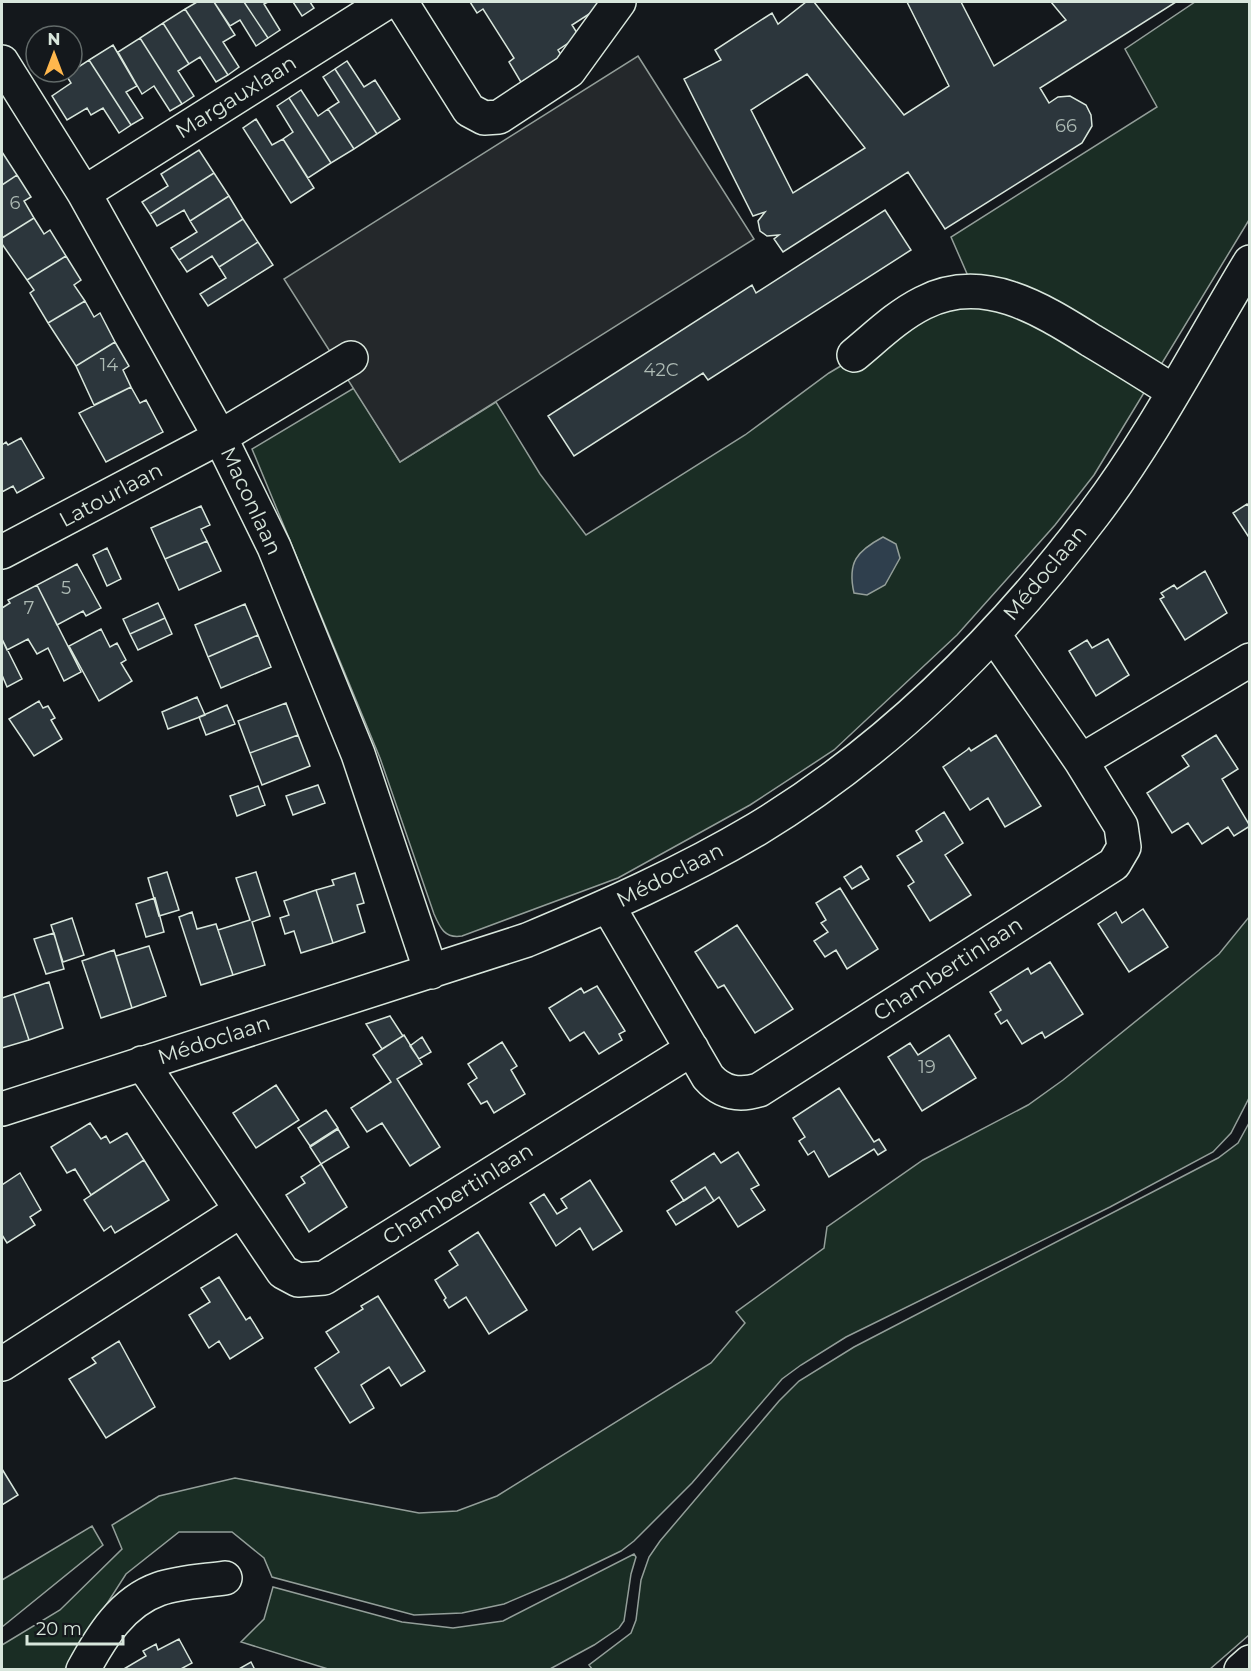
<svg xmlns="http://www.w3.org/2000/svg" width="1251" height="1671" font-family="Montserrat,sans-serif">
	<rect width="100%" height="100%" fill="#14181c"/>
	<path fill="#1a2d24" stroke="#939e99" stroke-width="1.5" d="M1195,2h54v218l-155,255 -39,50 -98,110 -123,115 -84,55 -132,73 -156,58c-17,3 -22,-8 -28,-22l-54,-156 -128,-309 102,-61 46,74 96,-60 44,72 46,61 159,-100 84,-62 99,-59 50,-15 -27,-62 206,-130 -32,-58z
		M1249,917v181l-18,35 -18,19 -103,55 -264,130 -45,28 -19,14 -90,104 -58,58 -13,10 -56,27 -61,26 -42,9 -48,2 -142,-38 -8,-19 -32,-26h-53l-53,42 -61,95h-63v-24l58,-35 62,-61 -10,-24 47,-29 76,-18 184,35 38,-2 40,-15 214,-133 34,-40 -9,-11 88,-64 3,-21 96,-67 105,-55 35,-25 156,-126z
		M1249,1123v512l-39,34h-618l-3,-4 42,-32 5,-13 5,-40 8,-23 11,-16 119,-140 20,-20 55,-34 364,-189 20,-15z
		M92,1526l11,19 -101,82v-47z
		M634,1554l2,3 -5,17 -7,47 -5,7 -25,17 -44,24h-222l-87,-27 23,-23 9,-32 129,35 51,6 50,-7z"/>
	<path fill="#24282b" stroke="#939e99" stroke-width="1.5" d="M638,56l116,183 -354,223 -116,-183z"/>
	<path fill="#2f3f4d" stroke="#939e99" stroke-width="1.5" d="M883,537l13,7 4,14 -15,27 -18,10 -13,-2c-7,-31 3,-42 29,-56z"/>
	<path fill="#2c363c" stroke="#d8e6dc" stroke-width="1.5" fill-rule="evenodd" d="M197,2h17l21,33 -12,7 16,25 -11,8 -43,-66z
		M214,2h30l24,36 -12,8 -16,-26 -10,6z
		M244,2h24l-4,2 16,26 -12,8z
		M293,2h17l4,6 -12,8z
		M470,2h126l4,5 -28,18 7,11 -21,14 5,8 -41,26 -13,-22 5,-4 -31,-49 -6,4z
		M806,2h8l90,113 45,-29 -42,-84h54l33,64 72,-46 -15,-18h125l-136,86 9,15 9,-6 12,-1 16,9 5,10 1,11 -10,17 -137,86 -37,-57 -125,80 -9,-13 5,-4 -12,1 -7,-5 -2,-10 7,-9 -12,4 -69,-137 37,-19 -6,-10 57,-37 6,11zM807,74l58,74 -72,45 -42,-83z
		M185,9l43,66 -12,7 -16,-25 -11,7 -26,-41z
		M163,23l26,41 -11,7 16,25 -12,8 -42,-66z
		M140,38l42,66 -12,7 -16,-25 -12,8 -24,-42z
		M113,45l24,41 -11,6 17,26 -12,7 -42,-65z
		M89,60l42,65 -12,8 -16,-25 -12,7 -4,-7 -20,12 -15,-24 19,-13 -5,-8z
		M347,61l17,26 11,-7 25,39 -23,15 -42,-65z
		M335,69l42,65 -23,15 -26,-40 11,-7 -16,-25z
		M301,90l17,26 10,-7 26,40 -23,14 -42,-65z
		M289,98l42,65 -23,15 -25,-39 10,-7 -16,-26z
		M256,119l16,26 11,-6 31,49 -23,15 -48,-75z
		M199,150l15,23 -64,41 -8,-12 26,-16 -7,-12z
		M2,152l15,23 -15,10z
		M214,173l15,23 -39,25 -6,-11 -27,16 -7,-12z
		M17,175l14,22 -7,4 10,17 -32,20v-53z
		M229,196l14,23 -64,41 -8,-12 26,-16 -7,-11z
		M885,210l26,40 -203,130 -5,-7 -129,83 -26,-40 204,-131 4,8z
		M34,218l10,16 6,-4 16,26 -39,24 -25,-36v-6z
		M243,219l15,23 -39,25 -7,-11 -25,16 -8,-12z
		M258,242l15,23 -65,41 -8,-12 26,-16 -7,-11z
		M66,256l15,24 -7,5 11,16 -37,22 -18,-30 4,-3 -7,-10z
		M85,301l9,16 6,-4 15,29 -39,24 -28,-43z
		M115,342l14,24 -6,4 8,17 -37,18 -18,-39z
		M131,387l9,16 6,-3 17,32 -57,30 -27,-49z
		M21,438l23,40 -27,15 -4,-7 -11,6v-47l4,-3 2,3z
		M1247,504l3,4v31l-17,-26z
		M201,506l9,19 -9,4 6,12 -42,18 -14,-31z
		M207,541l14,30 -42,19 -14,-31z
		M107,548l14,31 -14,7 -14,-31z
		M77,564l24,44 -15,8 -3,-5 -26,14 -20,-40z
		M1205,571l22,42 -42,27 -25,-41 4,-2 -3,-4 13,-8 3,4z
		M37,585l44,87 -17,9 -16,-33 -11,6 -9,-15 -21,11 -5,-11v-31l8,-5 -2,-3z
		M158,603l7,15 -35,16 -7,-15z
		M245,604l13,31 -50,22 -13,-32z
		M165,618l7,16 -34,16 -8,-16z
		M101,629l9,18 7,-4 9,17 -5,3 11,18 -33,20 -30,-55z
		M258,635l13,32 -50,21 -13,-31z
		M2,639l20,40 -15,8 -5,-12z
		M1108,639l21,36 -33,21 -27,-45 18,-11 5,8z
		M197,697l8,18 -37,14 -6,-17z
		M39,701l4,7 5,-2 7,12 -4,2 11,19 -28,17 -25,-37z
		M286,703l12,32 -48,18 -12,-32z
		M227,705l8,19 -29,11 -7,-18z
		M298,735l12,31 -48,19 -12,-32z
		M996,735l45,71 -36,21 -17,-29 -18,12 -27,-43 24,-17 2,-2 2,3z
		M1216,735l22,34 -16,10 28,47 -16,10 -6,-9 -26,17 -14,-21 -16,10 -25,-40 42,-27 -7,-10z
		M318,785l7,18 -32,12 -7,-19z
		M258,786l7,19 -28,11 -7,-20z
		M944,812l19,31 -18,12 26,40 -41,26 -22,-35 6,-4 -17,-26 25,-15 -6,-10z
		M861,866l8,13 -17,10 -8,-12z
		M167,872l12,38 -20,6 -11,-38z
		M256,872l14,44 -18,6 13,43 -32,10 -15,-45 32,-10 -14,-42z
		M355,873l9,30 -7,2 8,27 -32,11 -17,-53 18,-5 -2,-5z
		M840,888l38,61 -31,20 -11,-19 -11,7 -11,-16 14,-9 -7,-9 5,-3 -10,-17z
		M316,890l17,53 -32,10 -7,-22 -9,3 -5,-16 9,-3 -5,-14z
		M155,898l9,34 -18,5 -10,-33z
		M1143,909l25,38 -39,25 -31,-48 18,-12 6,11z
		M192,912l5,17 19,-5 17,51 -32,10 -22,-68z
		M72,918l12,37 -21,7 -12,-37z
		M737,925l56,84 -38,24 -31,-48 -6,3 -23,-36z
		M54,933l10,36 -18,5 -12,-35z
		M149,946l17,50 -34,12 -16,-52z
		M114,950l18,58 -31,10 -19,-57z
		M1050,962l33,52 -38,24 -3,-6 -20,12 -15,-24 -6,4 -6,-10 6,-4 -11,-18 38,-24 3,6z
		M49,982l14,46 -34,12 -15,-46z
		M597,986l28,45 -6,3 3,6 -23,14 -15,-22 -14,9 -21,-33 32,-20 3,5z
		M14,994l15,46 -27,8v-50z
		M390,1016l13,20 -21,13 -16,-25z
		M404,1035l18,29 -25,15 43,68 -30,19 -28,-43 -15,9 -16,-24 40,-26 -18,-27z
		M949,1035l27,43 -54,33 -34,-54 22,-14 8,12z
		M422,1037l9,15 -12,7 -9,-13z
		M502,1042l15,24 -6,4 14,24 -31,19 -7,-12 -6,3 -13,-20 9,-6 -9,-14z
		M276,1085l23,35 -43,28 -23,-35z
		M839,1088l35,54 5,-3 7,11 -8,5 -4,-6 -45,28 -15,-26 -6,4 -9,-14 6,-4 -12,-19z
		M326,1110l12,18 -28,18 -12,-18z
		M90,1123l11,16 5,-3 4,7 17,-10 17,27 -53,35 -16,-26 -8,4 -16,-26z
		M338,1129l11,18 -28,17 -11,-17z
		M738,1152l21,33 -8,4 14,21 -27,17 -19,-30 -5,4 -9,-14 -21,14 -13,-20 43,-28 7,10z
		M144,1160l25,40 -54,33 -4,-7 -7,5 -20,-31z
		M321,1164l26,43 -38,25 -23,-37 19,-12 -4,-6z
		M20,1173l21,37 -11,7 5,8 -28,18 -5,-8v-50z
		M590,1180l32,51 -29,19 -13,-22 -24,18 -26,-43 14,-9 13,20 10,-6 -6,-9z
		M705,1187l9,14 -38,24 -9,-14z
		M478,1232l49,78 -38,24 -23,-37 -17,11 -5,-8 2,-2 -11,-18 23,-15 -9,-14z
		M219,1277l27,43 4,-3 13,21 -33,21 -11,-18 -10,7 -20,-33 21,-13 -9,-14z
		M378,1296l47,75 -24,15 -12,-19 -28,18 13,23 -24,15 -35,-55 24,-16 -13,-20 37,-23 -2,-3z
		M119,1341l36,66 -49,31 -37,-59 27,-16 -4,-5z
		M2,1469l16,26 -16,10z
		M179,1639l13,24 -13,7h-57l24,-14 -3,-5 13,-7 2,6z
		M251,1662l4,8h-18z"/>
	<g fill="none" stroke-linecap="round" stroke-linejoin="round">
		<g stroke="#d8e6dc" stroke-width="36">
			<path id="minor" d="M401,2l68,108 15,8 15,-1 70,-46 50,-69
				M2,62l82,131 136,244 54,110 84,207 73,218
				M84,193l303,-191
				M854,355c22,-18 43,-39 69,-52 60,-31 118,6 169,38 27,16 54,33 81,50
				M2,552l218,-115 131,-79
				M1081,761l169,-101
				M608,906l100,171c14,16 31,19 51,13l355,-226 10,-17 -3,-21 -40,-65 -87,-126
				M142,1063l141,209 15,8 26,-2 368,-229
				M2,1109l525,-169c79,-33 156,-67 230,-111 132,-80 244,-192 337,-315 59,-78 105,-168 156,-252
				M2,1364l238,-153
				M83,1670c18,-33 39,-68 76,-81 20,-7 45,-8 66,-11
				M1241,1670l9,-8"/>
		</g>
		<use href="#minor" stroke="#14181c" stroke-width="33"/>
	</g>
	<g text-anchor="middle" stroke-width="4.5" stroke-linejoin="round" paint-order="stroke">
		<g font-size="18" fill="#adbab4">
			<text x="1066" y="132">66</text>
			<text x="15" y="209">6</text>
			<text x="109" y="371">14</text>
			<text x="661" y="376">42C</text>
			<text x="66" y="594">5</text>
			<text x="29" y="614">7</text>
			<text x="927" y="1073">19</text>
		</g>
		<g font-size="21" fill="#d8e6dc" stroke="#14181c">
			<text transform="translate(236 97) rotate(-32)" y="7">Margauxlaan</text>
			<text transform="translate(111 495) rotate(-28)" y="7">Latourlaan</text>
			<text transform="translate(251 501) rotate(65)" y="7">Maconlaan</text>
			<text transform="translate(1045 573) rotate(-50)" y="7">Médoclaan</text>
			<text transform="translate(670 875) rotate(-27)" y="7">Médoclaan</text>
			<text transform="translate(948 969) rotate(-33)" y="7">Chambertinlaan</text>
			<text transform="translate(214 1040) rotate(-18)" y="7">Médoclaan</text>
			<text transform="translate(458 1194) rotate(-32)" y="7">Chambertinlaan</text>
		</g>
	</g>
	<rect width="1251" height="1671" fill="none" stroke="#d8e6dc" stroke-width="6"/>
	<g transform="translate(54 54)"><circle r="28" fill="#14181c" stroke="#626a69" stroke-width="1.5"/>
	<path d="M0-4.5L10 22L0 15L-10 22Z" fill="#ffb74d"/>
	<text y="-9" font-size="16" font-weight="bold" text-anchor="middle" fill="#d8e6dc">N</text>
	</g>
	<path d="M27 1635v9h96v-9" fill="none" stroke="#d8e6dc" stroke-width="3"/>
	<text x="36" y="1635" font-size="18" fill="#d8e6dc" stroke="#14181c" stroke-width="4.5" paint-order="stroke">20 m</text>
</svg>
